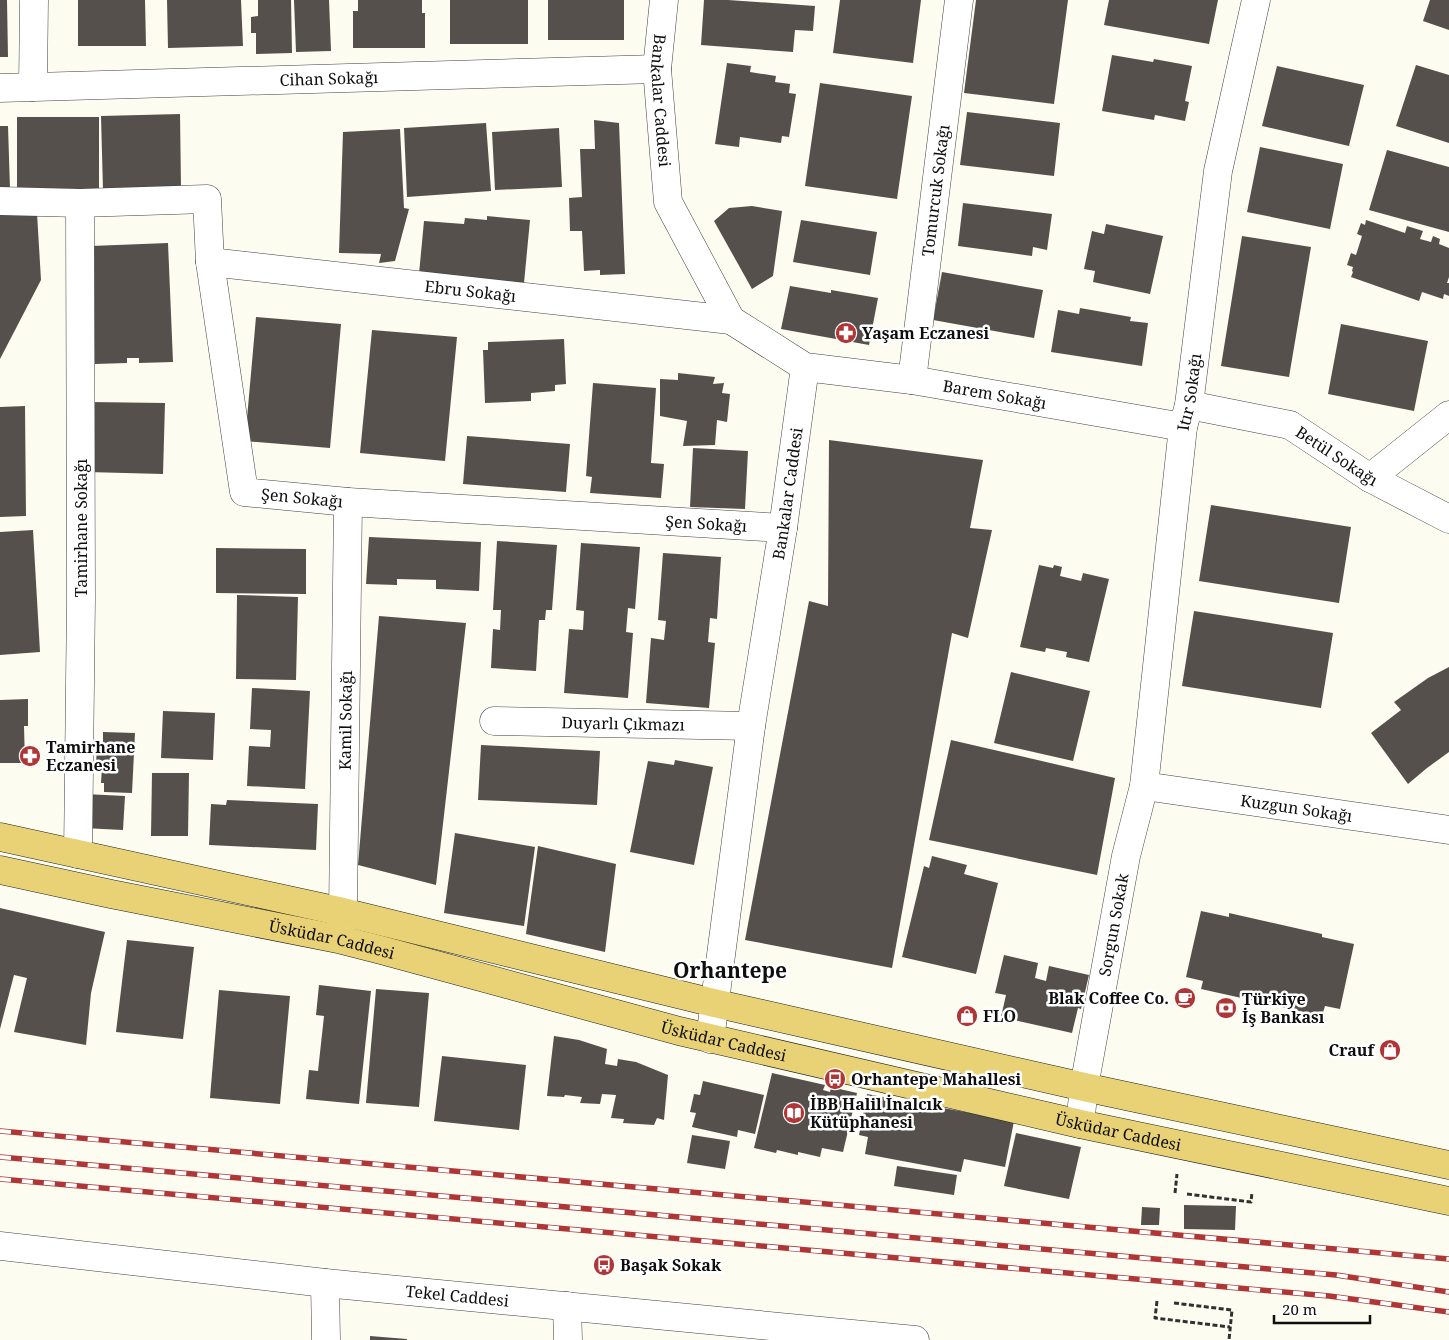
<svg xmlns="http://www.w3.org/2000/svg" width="1449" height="1340" font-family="'Noto Serif',serif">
	<rect width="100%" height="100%" fill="#fdfcf1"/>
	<path fill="#56504c" d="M0,0h7l1,57h-8z
		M78,0h67l1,46h-68z
		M167,0h74l2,46 -75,2z
		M258,0h33l1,53 -36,1v-21h-5v-16l7,-1z
		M294,0h35l2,51 -35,1z
		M358,0h64v13h3v35h-72v-37h5z
		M450,0h78v44h-78z
		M548,0h76v40h-76z
		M704,0h24l87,6 -2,25 -18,-1 -2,22 -92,-7z
		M840,0h81l-8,63 -80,-10z
		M976,0h92l-14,104 -90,-11z
		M1109,0h109l-9,44 -105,-19z
		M1430,0h19v30l-26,-9z
		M1112,55l41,7 1,-3 38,7 -7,35 4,1 -4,19 -30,-6 -1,5 -52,-9z
		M727,63l24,3 -1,6 26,4 -1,6 15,2 -1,9 7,1 -7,43 -7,-1 -1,7 -41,-6 -1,10 -24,-3z
		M1416,65l33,10v68l-53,-17z
		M1277,66l87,19 -15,61 -87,-20z
		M820,83l92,13 -15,103 -92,-13z
		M967,112l93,11 -6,53 -94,-11z
		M180,114l1,74 -78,2 -2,-74z
		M17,117h82v72h-82z
		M594,120l25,3 6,151 -25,1v-5l-16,1 -2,-40h-12l-1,-33 13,-1 -2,-48h15z
		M486,123l5,68 -84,6 -3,-69z
		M0,126h8l2,63h-10z
		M559,128l3,59 -67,3 -3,-58z
		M400,129l4,79 5,1 -14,52 -16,2 2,-9 -42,-1 4,-121z
		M1260,147l83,17 -13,65 -83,-17z
		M1387,150l62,17v65l-80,-22z
		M963,203l89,11 -5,36 -14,-3 -1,9 -74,-10z
		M752,206l30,5 -9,65 -21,13 -38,-68 15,-13z
		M0,212l37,1 4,67 -41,79z
		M487,216l43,4 -6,63 -105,-9 5,-53 40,3 1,-6 22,2z
		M801,220l76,12 -7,43 -77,-13z
		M1366,220l39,13 2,-7 16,5 -3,8 11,3 2,-6 7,3 -1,5 10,4v29l-2,6h2v13l-5,-2 -1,5 -21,-7 -3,9 -68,-24 2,-5 -1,-1 1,-4 -6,-2 4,-12 5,2 6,-19 -5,-2 4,-11 4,2z
		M1106,224l57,12 -13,58 -57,-12 2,-11 -11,-2 8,-38 12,3z
		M1242,236l69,11 -22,130 -68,-11z
		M168,243l5,119 -34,1v-5h-12v5l-32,1 -4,-118z
		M942,272l101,18 -9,48 -101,-18z
		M790,286l41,7v-3l47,8 -9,47 -88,-16z
		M1080,308l51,9 -1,4 18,2 -6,43 -91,-14 7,-42 21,4z
		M256,317l85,7 -11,124 -85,-7z
		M1341,324l87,17 -14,70 -86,-17z
		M372,330l85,7 -12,124 -85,-8z
		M564,339l2,45 -11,1v6l-24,2v8l-46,2 -2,-53h5v-8z
		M678,373l37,4 -2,7 11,-1 -2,10 8,1 -3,28 -10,-2 -2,25 -32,1 4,-25 -27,-5v-37l18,1z
		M593,383l63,5 -5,75 13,1 -3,34 -71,-5 2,-16 -6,-1z
		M89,402l76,1 -2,71 -76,-2z
		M25,406l1,110 -26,1v-110z
		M467,436l103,8 -4,48 -103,-8z
		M829,440l154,20 -13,68 22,2 -24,108 -16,-5 -60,335 -147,-28 64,-339 19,5z
		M693,448l55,3 -3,58 -55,-2z
		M1211,505l140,22 -12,76 -140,-22z
		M33,530l7,122 -40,3v-123z
		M369,537l112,5 -2,49 -43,-2v-9l-39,-1v6l-31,-1z
		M497,541l60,4 -5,65h-6l-1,10h-6l-3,51 -45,-3 2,-39 7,1 1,-20h-8z
		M581,543l59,4 -5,62 -7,-1 -2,24 7,1 -5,65 -64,-5 5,-64 14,1 1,-19 -8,-1z
		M216,548l90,1v45l-90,-1z
		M663,553l58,4 -4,62 -7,-1 -2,24 7,1 -6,65 -63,-5 5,-65 13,2 2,-19 -8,-1z
		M1039,565l14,3 1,-3 8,2 -2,9 21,5 2,-8 26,6 -20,83 -23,-5 1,-5 -21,-4 -1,4 -25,-5z
		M237,595l61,2 -2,83 -60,-1z
		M1194,611l139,22 -12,75 -139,-22z
		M379,616l87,7 -30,262 -78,-20z
		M1449,667v85l-22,16 -19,16 -37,-51 30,-23 -7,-8 34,-24z
		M1011,672l79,19 -17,70 -79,-18z
		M252,688l58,3 -5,98 -58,-3 2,-40 21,1 1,-17 -21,-1z
		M28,699v27h-4l1,37h-25v-63z
		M163,711l52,2 -2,47 -52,-2z
		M103,732l32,1 -3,60 -28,-1v-9h-3l1,-16h-6l1,-25h6z
		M951,740l164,38 -18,97 -168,-35z
		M481,745l119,6 -3,54 -119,-5z
		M675,760l38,7 -19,98 -64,-13 18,-91 26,4z
		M152,773h37l-1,63h-37z
		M85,794l40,2 -2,34 -40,-2z
		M227,800l91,4 -2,46 -107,-5 2,-41 15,1z
		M455,833l80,14 -11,79 -80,-13z
		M538,846l78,18 -11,88 -79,-18z
		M932,856l35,9 -3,9 34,9 -22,91 -74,-17 22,-91 5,2z
		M0,908l105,24 -14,61 -5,52 -72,-13 13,-54 -13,-3 -14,54z
		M1201,911l28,6v-4l93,21v3l32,7 -14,65 -15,-3 -3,10 -121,-27 2,-8 -17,-4z
		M127,940l67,7 -11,92 -67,-7z
		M1004,955l34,8 -3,15 11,3 3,-15 40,9 -8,34 -3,-1 -6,25 -71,-16 5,-22 -11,-2z
		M319,985l52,6 -12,113 -53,-5 3,-29 9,1 6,-55 -8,-1z
		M376,989l53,4 -10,114 -53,-4z
		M219,990l71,6 -10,108 -70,-6z
		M554,1036l25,4 28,9 -2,15 12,2 1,-7 18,3 32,13 -4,45 -7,-2 -3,7 -31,-2 1,-4 -13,-1 5,-23 -14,-1 -2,10 -20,-1 2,-6 -17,-2 -1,2 -17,-1z
		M442,1056l84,9 -7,65 -85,-9z
		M772,1073l53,12 -2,5 7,2 1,-5 26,6 -14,59 -21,-4 -2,9 -22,-5v3l-21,-5 -1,3 -22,-5z
		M703,1081l61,14 -9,39 -17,-4 -1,7 -45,-10 4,-14 -6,-1 4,-18 6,1z
		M867,1094l147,27 -9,46 -41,-8 -3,13 -96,-18 3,-17 -9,-2z
		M1016,1133l65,14 -12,52 -65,-13z
		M692,1135l38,6 -5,28 -38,-6z
		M897,1166l60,9 -3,20 -60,-9z
		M1184,1205l52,1 -1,24 -51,-1z
		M1142,1207l18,1 -1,17h-18z
		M370,1336l37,3v1h-37z"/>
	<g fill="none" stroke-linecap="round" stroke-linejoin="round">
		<g stroke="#414141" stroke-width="29">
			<g id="minor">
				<path id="s1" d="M664,0l-7,69 11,133 63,118 74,47 107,13 271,47"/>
				<path d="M33,87l1,-87"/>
				<path id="s2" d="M0,88l657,-19"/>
				<path id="s3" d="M0,201l80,2 127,-4 3,63 34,230 104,10 435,26"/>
				<path id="s4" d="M210,262l521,58"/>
				<path id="s5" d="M912,380l47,-380"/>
				<path id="s6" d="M1189,405l101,20 80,53 79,41"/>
				<path d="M1370,478l79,-63"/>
				<path id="s7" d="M494,721l257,5"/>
				<path id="s8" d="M1144,786l305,44"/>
				<path d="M78,854l3,-256 -1,-395"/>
				<path id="s9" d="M339,935l4,-23 5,-410"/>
				<path id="s10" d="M710,1039l41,-313 32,-198 22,-161"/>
				<path id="s11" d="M1080,1124l4,-37 42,-231 18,-70 39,-359 6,-22 29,-234 38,-171"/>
				<path id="s12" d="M0,1246l325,37 590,57"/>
				<path d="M325,1283l1,57"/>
				<path d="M567,1306l1,34"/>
			</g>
		</g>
		<g stroke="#1f1f1f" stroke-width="29">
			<g id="major">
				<path d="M0,837l343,75 371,91 370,84 365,78"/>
				<path id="s13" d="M0,870l111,24 227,45 43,11 298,81 401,93 369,77"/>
			</g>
		</g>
		<path stroke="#303030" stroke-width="3" stroke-dasharray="5 2.5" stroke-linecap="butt" d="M1175,1193l2,-19
			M1187,1194l64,8 1,-10
			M1157,1301l-2,17 75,9
			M1174,1303l58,7 -3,30"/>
		<use href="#minor" stroke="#fff" stroke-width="28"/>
		<use href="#major" stroke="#e9d276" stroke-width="28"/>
		<g stroke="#af3636" stroke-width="5.5">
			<path id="rail" d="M0,1131l1449,128
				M0,1157l1336,118 113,17
				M0,1179l1329,117 120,16"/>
		</g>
		<use href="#rail" stroke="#fff" stroke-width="4" stroke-dasharray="11" stroke-linecap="butt"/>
	</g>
	<defs>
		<g id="pharmacy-disc" transform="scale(1.125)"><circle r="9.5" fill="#af3636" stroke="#fff"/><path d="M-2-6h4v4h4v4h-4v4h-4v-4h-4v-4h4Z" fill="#fff"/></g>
		<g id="cafe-disc" transform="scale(1.125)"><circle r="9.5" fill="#af3636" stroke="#fff"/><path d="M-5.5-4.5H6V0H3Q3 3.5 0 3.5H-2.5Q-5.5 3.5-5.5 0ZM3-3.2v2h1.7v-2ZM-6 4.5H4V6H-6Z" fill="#fff"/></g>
		<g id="bank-disc" transform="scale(1.125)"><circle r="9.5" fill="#af3636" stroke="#fff"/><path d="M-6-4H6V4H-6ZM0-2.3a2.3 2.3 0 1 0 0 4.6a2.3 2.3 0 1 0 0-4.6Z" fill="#fff"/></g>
		<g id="shop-disc" transform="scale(1.125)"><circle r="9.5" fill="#af3636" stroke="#fff"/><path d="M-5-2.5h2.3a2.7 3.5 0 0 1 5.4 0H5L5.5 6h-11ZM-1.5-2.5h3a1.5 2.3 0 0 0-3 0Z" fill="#fff"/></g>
		<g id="bus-disc" transform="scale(1.125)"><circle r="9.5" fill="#af3636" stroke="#fff"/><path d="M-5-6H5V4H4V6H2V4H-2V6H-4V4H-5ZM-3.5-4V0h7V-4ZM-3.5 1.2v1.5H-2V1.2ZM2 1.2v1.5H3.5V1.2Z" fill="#fff"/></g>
		<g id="library-disc" transform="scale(1.125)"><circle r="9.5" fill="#af3636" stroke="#fff"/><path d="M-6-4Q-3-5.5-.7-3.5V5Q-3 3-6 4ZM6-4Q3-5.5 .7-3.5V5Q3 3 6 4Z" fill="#fff"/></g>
	</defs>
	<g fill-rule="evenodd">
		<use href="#pharmacy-disc" x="846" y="333"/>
		<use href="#pharmacy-disc" x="30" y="756"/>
		<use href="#cafe-disc" x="1185" y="998"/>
		<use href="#bank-disc" x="1226" y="1008"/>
		<use href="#shop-disc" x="967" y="1016"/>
		<use href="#shop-disc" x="1390" y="1050"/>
		<use href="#bus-disc" x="835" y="1079"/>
		<use href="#library-disc" x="794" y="1113"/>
		<use href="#bus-disc" x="604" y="1265"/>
	</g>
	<g text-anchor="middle" stroke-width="5" stroke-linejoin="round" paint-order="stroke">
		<g font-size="16" fill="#0e0e0e" stroke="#fff">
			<text dy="6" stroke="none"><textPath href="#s2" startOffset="329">Cihan Sokağı</textPath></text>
			<text dy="6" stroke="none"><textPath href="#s1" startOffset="101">Bankalar Caddesi</textPath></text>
			<text dy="6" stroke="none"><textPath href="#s5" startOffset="191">Tomurcuk Sokağı</textPath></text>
			<text dy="6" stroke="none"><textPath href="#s4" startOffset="262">Ebru Sokağı</textPath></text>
			<text dy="6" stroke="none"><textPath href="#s11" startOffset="741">Itır Sokağı</textPath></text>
			<text dy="6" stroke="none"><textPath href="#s1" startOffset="616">Barem Sokağı</textPath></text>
			<text dy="6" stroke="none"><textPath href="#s6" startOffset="159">Betül Sokağı</textPath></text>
			<text dy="6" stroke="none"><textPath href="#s10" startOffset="551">Bankalar Caddesi</textPath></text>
			<text dy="6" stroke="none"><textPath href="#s3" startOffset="561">Şen Sokağı</textPath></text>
			<text dy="6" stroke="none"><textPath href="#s3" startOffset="966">Şen Sokağı</textPath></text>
			<text transform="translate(81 528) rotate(-90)" y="6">Tamirhane Sokağı</text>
			<text dy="6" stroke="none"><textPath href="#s9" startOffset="215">Kamil Sokağı</textPath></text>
			<text dy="6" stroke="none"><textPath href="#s7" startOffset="129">Duyarlı Çıkmazı</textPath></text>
			<text dy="6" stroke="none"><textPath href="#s8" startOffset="154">Kuzgun Sokağı</textPath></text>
			<text dy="6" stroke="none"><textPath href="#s11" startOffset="202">Sorgun Sokak</textPath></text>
			<text dy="6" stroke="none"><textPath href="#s13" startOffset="339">Üsküdar Caddesi</textPath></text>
			<text dy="6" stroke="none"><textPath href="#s13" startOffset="744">Üsküdar Caddesi</textPath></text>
			<text dy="6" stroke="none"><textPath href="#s13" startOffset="1149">Üsküdar Caddesi</textPath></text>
			<text dy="6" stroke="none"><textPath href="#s12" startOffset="460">Tekel Caddesi</textPath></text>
		</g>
		<g font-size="16" font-weight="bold" fill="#0e0e0e" stroke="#fff" text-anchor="start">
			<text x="862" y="339">Yaşam Eczanesi</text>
			<text x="46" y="753">Tamirhane<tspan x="46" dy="18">Eczanesi</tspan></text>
			<text x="1169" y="1004" text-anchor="end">Blak Coffee Co.</text>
			<text x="1242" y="1005">Türkiye<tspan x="1242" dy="18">İş Bankası</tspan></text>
			<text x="983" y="1022">FLO</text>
			<text x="1374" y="1056" text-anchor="end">Crauf</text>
			<text x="851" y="1085">Orhantepe Mahallesi</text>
			<text x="810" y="1110">İBB Halil İnalcık<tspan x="810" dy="18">Kütüphanesi</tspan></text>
			<text x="620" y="1271">Başak Sokak</text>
		</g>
		<g font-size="21" font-weight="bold" fill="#0e0e0e" stroke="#fff">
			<text x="730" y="978">Orhantepe</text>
		</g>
	</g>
	<path d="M1274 1315v8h96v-8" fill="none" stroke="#0e0e0e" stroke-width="2.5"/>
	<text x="1282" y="1315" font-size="15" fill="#0e0e0e" stroke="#ffffff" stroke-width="4" paint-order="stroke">20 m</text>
</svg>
